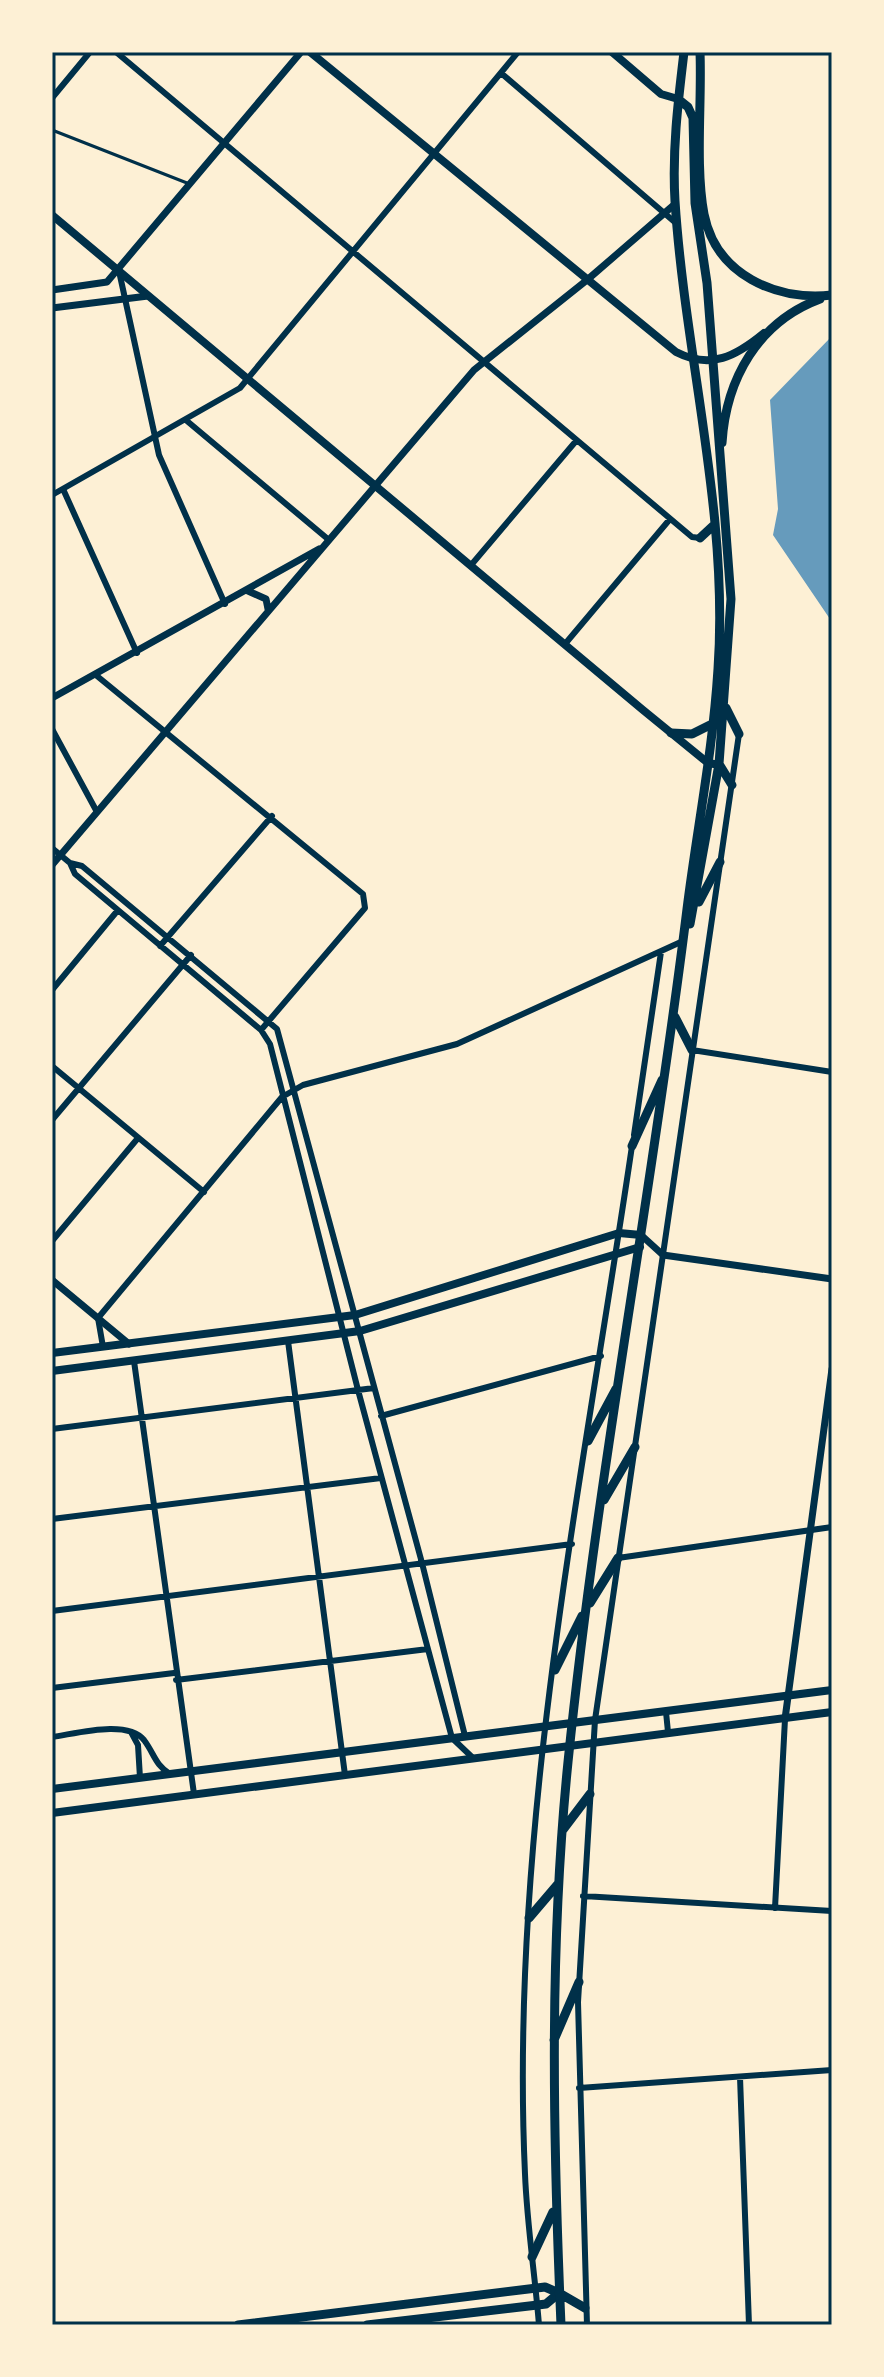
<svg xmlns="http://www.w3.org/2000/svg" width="884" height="2377" font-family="Manrope,sans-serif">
	<rect width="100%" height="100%" fill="#fdf0d5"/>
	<path fill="#669bbc" d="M832,336v286l-59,-87 5,-26 -8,-109z"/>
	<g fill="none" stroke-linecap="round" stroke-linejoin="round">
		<path stroke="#003049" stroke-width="3" d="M52,130l135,53"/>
		<path stroke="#003049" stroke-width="6" d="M116,52l576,485 8,1
			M501,73l176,151
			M52,98l38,-46
			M119,271l40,184 66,149
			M187,421l142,119
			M63,489l74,164
			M52,495l188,-107 278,-336
			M472,564l104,-123
			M565,644l105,-125
			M97,676l266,218 2,14 -104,122
			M52,729l45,83
			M52,848l18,15 5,11 186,156 9,14 88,346 94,348 21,20
			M70,863l12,3 195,163 145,534 43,173
			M160,946l112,-130
			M52,990l66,-80
			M692,1050l140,22
			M52,1066l152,126
			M52,1120l139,-165
			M634,1135l27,-183
			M52,1241l86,-103
			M288,1341l57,434
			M103,1347l-5,-29 184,-221 21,-12 154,-41 226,-103
			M134,1361l60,433
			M381,1416l220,-60
			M52,1429l322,-41
			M52,1519l329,-41
			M618,1558l214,-31
			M52,1611l520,-67
			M176,1680l252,-31
			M52,1688l122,-15
			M666,1712l2,20
			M131,1732l7,13 2,33
			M52,1737c23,-3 75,-18 92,3 10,13 11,25 26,34
			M583,1896l249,15
			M775,1908l10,-189
			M740,2077l9,248
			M579,2088l253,-18
			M539,2325c-4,-50 -12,-100 -14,-151 -16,-344 57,-689 107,-1028
			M587,2325l-9,-323 17,-282 144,-986"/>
		<path stroke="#003049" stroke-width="7" d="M52,290l55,-8 194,-230
			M52,308l96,-12
			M248,591l18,8 2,10
			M52,698l267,-149
			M52,865l422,-495 113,-90 88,-76
			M641,1235l22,20 169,24
			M52,1280l77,64
			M785,1719l47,-350"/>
		<path stroke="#003049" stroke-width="8" d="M310,52l366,300c35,18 60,4 88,-19
			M612,52l49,42 17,5
			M52,215l591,495 65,53 6,1
			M52,1353l303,-38 264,-82 22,2
			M52,1371l308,-40 280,-84
			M52,1789l780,-99
			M52,1813l780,-101"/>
		<path stroke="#003049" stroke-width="9" d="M238,2325l307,-38 14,6 -13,11 -179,21"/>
		<path stroke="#003049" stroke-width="9" d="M700,52c2,49 -5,115 4,162 12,61 72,87 128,81
			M678,99l10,8 5,11 2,85 12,80 24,316 -12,165 -29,160
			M722,443c4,-64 36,-121 98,-144
			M700,538l14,-13
			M726,708l13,26
			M671,733l21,1 20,-10
			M719,764l13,21
			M699,902l21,-40
			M675,1017l17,33
			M632,1146l30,-66
			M588,1441l28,-52
			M604,1500l31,-53
			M590,1603l28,-45
			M555,1670l27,-54
			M562,1831l28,-37
			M529,1918l29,-34
			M554,2040l25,-58
			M532,2257l21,-45
			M559,2293l26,15
			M561,2325c-8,-188 -12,-375 7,-563 29,-285 84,-568 119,-853 10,-80 26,-159 31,-240 11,-157 -33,-312 -43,-468 -3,-50 3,-99 9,-149"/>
	</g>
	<rect width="884" height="2377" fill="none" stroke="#fdf0d5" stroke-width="108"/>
	<rect x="54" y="54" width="776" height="2269" fill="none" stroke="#003049" stroke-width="3"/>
</svg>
